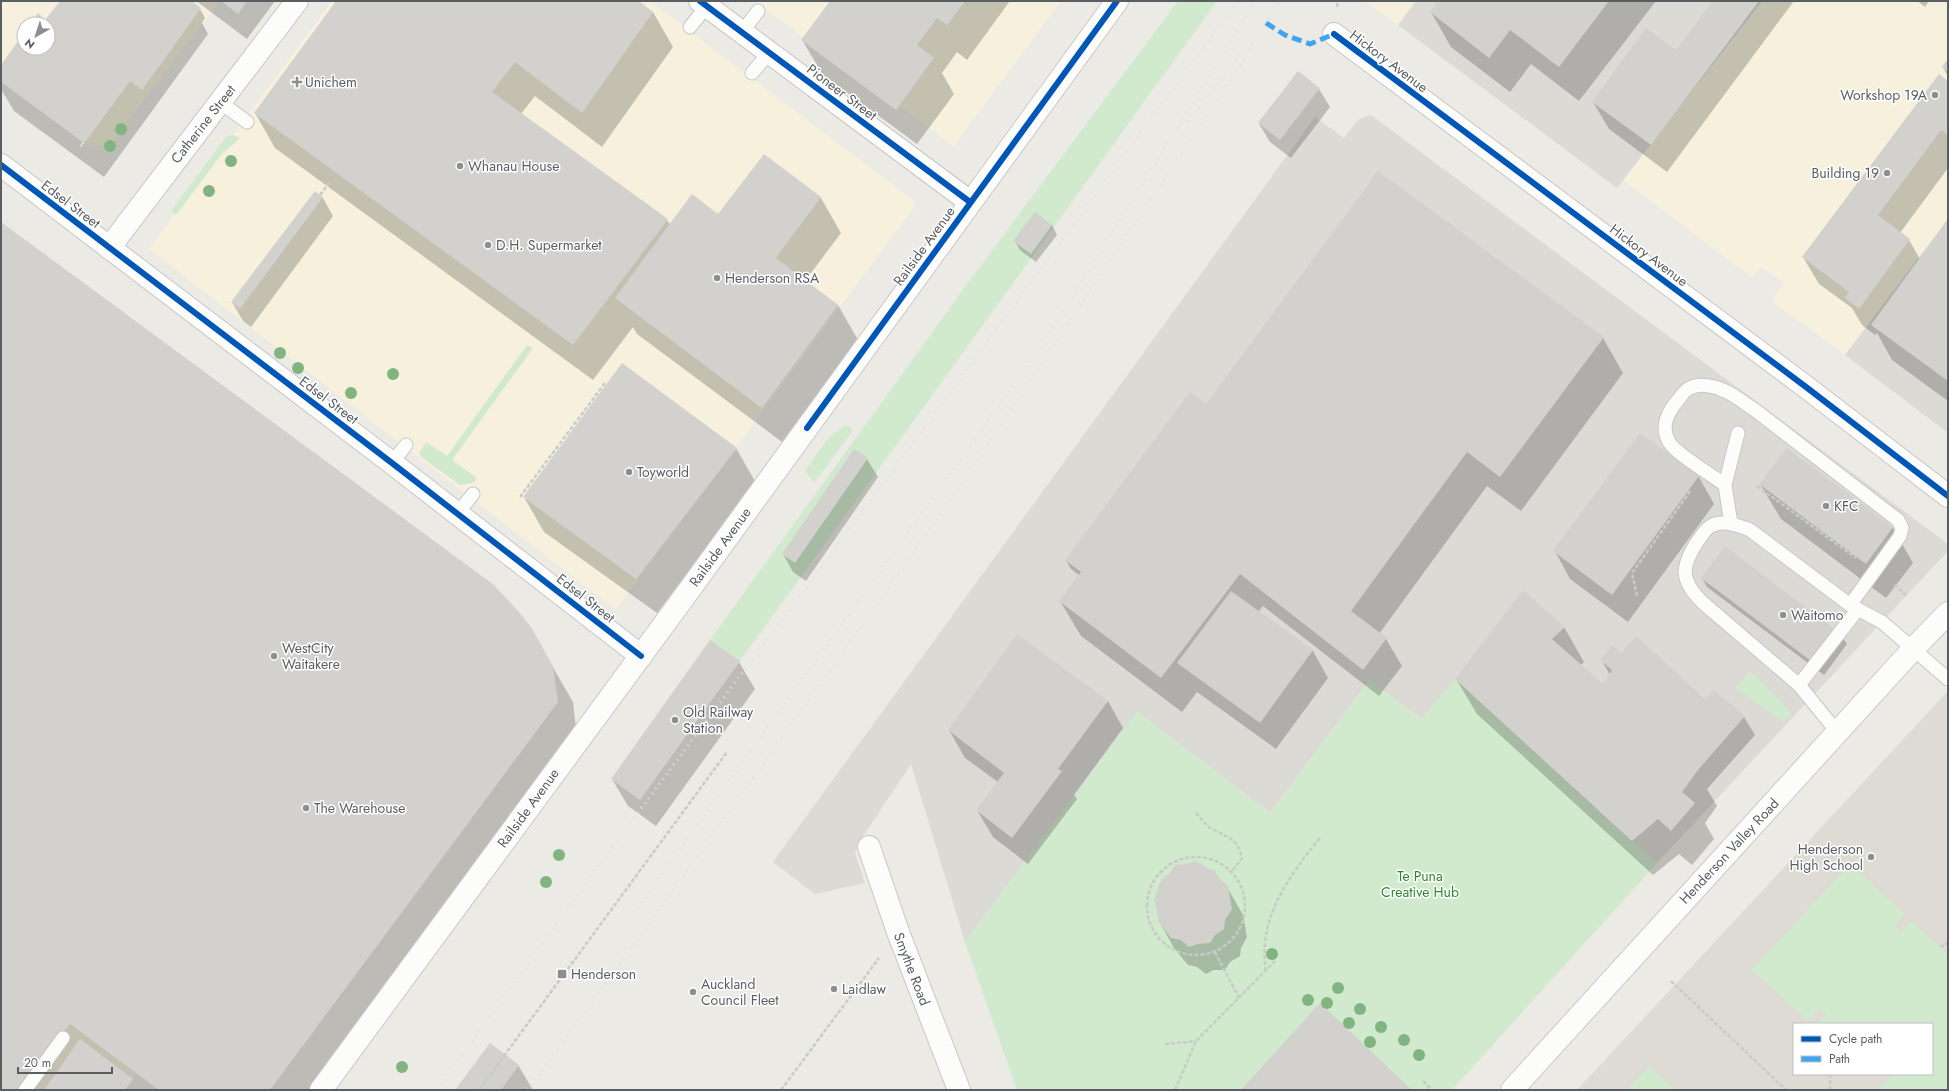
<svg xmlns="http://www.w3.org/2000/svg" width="1949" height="1091" font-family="Jost,sans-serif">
	<rect width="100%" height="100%" fill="#ebeae4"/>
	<path fill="#f6f0dc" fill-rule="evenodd" d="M1,1h219l-107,140 -19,7 -93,-69zM24,24h24v24h-24z
		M332,1h318l267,202 -301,407 -467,-361z
		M754,1h307l-107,145z
		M1365,1h51l-18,24z
		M1762,1h186v218l-103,136 -74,-54 13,-18 -23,-16 -9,11 -129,-98z
		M70,1024l67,49 -12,17h-104z"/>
	<path fill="#dcdad5" d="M1416,1h346l-145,187 -219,-163z
		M1371,115l573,426 4,4v6l-291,312 -25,-22 -211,-122 -51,-39 -100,133 -133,-101 -172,230 -54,-178 -51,77 -5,12 10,30 -50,11 -42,-32 542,-745 29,21 14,-18z
		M1948,219v214l-103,-78z"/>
	<path fill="#dddbd3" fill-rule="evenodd" d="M1948,691v399h-371zM1794,1024h138v50h-138z"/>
	<path fill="#d1e9cd" d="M1178,1h39l-477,660 -30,-21 266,-368z
		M233,135l7,3 -18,16 -46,61 -5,-4 55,-74z
		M527,345l6,3 -81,112 25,18 -4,5 -13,2 -39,-28 -2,-4 7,-11 21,14z
		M846,425l7,5 -39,53 -9,-12 24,-34z
		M1750,671l38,38 3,5 -7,8 -48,-34z
		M1455,679l202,184 -205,227h-435l-52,-148 172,-230 133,101 100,-133 51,39z
		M1850,864l55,50 -10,12 6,6 10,-11 37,33v136h-65l-2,-2 12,-14h39v-50h-115l9,-10 -6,-6 -12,13 -56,-51z
		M1649,1066l26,24h-48z"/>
	<path fill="#0003" fill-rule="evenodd" d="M61,1h129l10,8 5,9 -3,5 6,11 -104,143 -90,-66 -13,-22v-23l23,-31v13h24v-24h-16l14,-3zM178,11h3l-100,136 -1,-1z
		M196,1h79l-28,38z
		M338,1h299l16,11 20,35 -71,100 -67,-51 -14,18 146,106 4,6 48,-10 45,-61 57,43 20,35 -36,48 33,24 20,35 -76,102 -145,-108 -4,-7 -40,53 -318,-232 -20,-35z
		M831,1h179l-43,59 -10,-8 -15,21 12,21 -37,50 -94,-69 -21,-35z
		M1439,1h217l-77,100 -48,-37 -21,28 -59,-45 -20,-35z
		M1710,1h84l-127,171 -58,-43 -16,-27 83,-51 36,-48z
		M1917,1h12l-4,6z
		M1948,60v17l-5,-10z
		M1948,82v86l-48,65 9,7 11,19 28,-38v180l-56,-41 -15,-27 -2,2 -13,-10 -10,-17 -33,-24 -16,-27z
		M1319,89l11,18 -39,51 -21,-16 -11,-18z
		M315,192l8,6 10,18 -82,111 -8,-6 -11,-19z
		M1,223l529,405 43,74 4,35 -262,353h-314z
		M1052,225l5,10 -21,27 -16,-12 -5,-9z
		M1603,338l20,35 -102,138 -34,-25 -108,148 7,5 16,27 -23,30 -116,-90 -5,6 55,39 15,27 -52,71 -79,-57 -15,20 -101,-76 -21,-35 19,-26 -8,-6 -5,-9 140,-155z
		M1640,434l59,43 15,27 -86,118 -58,-43 -15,-28z
		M736,448l20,35 -99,130 -113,-81 -20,-35z
		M1787,449l106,79 20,35 -27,35 -105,-79 -21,-35z
		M867,459l11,18 -72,104 -13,-9 -10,-18z
		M1702,578l139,57 6,9 -23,31 -117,-88z
		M1564,627l20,35 -4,4 27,24 3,-15 -8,-14 19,-7 84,46 39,17 11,18 -48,54 10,17 -12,17 9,16 -22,26 -13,-11 -26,21 -176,-161 -21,-35z
		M739,662l16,27 -99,137 -28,-20 -16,-27z
		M1108,701l15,27 -49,67 3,4 -49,65 -35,-27 -16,-27 21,-28 -33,-24 -16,-28z
		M1219,879l8,8 16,28 4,22 -6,11 -1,8 -10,6 -5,8h-11l-8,4 -9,-7 -9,-2 -14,-17 -15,-27z
		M518,1065l15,25h-76z"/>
	<path fill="#d2d1ce" d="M60,1h132l9,7 -59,82 -12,-9 -46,62 -83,-61v-17l23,-32v15h24v-24h-18l8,-11 7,7z
		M221,1h26l-9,13z
		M336,1h303l14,11 -71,101 -67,-51 -23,30 176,127 -95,126 -319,-232z
		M830,1h135l-18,24 -10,-7 -20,27 17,13 -38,52 -95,-70z
		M1438,1h171l-50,66 -49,-37 -21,28 -59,-46z
		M1713,1h46l-108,144 -59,-43 54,-74 30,22z
		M1948,59v13l-6,-5z
		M1298,71l22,17 -40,52 -22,-17z
		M1939,74l9,7v54l-7,-5 -63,85 32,24 -51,70 -14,-11 4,-6 -47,-35z
		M764,154l57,43 -45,61 62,47 -76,103 -147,-110 77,-104 26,20z
		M1378,171l226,166 -104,140 -33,-25 -116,159 36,27 -24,32 -123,-96 -79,104 -102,-77 22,-29 -16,-12 125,-168 16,12z
		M315,191l8,6 -83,112 -9,-7z
		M1035,212l17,13 -21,29 -18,-13z
		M1948,219v162l-77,-56z
		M1,222l493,363 24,26 13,16 22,39 5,36 -288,388h-111l-89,-66 -49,66h-20z
		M622,363l115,85 -101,131 -113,-82z
		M1640,433l59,43 -87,119 -59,-44z
		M1787,448l106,79 -27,37 -107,-80z
		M854,449l14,9 -73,105 -13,-9z
		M1725,546l117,89 -23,32 -118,-89z
		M1523,590l42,37 -13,12 51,45 9,-14 -12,-10 13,-15 8,8 15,-17 69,63 9,-9 31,26 -47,54 -16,22 13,11 -24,28 -13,-12 -26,22 -177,-162z
		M1231,591l82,59 -53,73 -83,-60z
		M1017,634l91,67 -50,68 4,2 -50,67 -36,-28 28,-37 -56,-43z
		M710,640l30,21 -100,139 -29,-21z
		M1196,861l11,7 8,3 4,7 9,8 4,23 -7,11 -1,9 -9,6 -5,8 -12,1 -9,3 -8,-7 -10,-2 -13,-17 -1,-11 -3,-11 7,-19 8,-6 7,-10 4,1z
		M1320,1003l92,87h-171z
		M80,1039l53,40 -8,11h-81z
		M490,1043l29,22 -18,25h-46z"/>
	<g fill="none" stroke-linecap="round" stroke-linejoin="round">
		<g stroke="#c6c7c5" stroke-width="15">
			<path id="service" d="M690,27l17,-21
				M742,32l16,-21
				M752,73l17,-20
				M220,102l27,20
				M392,463l14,-18
				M1725,485c-13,-10 -49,-31 -56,-43 -9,-16 -1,-30 9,-42 3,-3 6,-9 10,-11 6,-4 15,-4 21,-3 17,2 32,15 46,24l143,110 4,8 -2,8 -50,69
				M458,513l15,-19
				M1731,524l-6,-39 13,-52
				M1799,685l59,-76
				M1838,733l-39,-48 -97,-83c-22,-22 -21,-35 -5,-60 4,-5 8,-13 14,-16 11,-7 28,0 39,4l100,75 32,17 66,57
				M25,1090l38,-52"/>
		</g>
		<g stroke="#c6c7c5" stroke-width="24">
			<path id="minor" d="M700,1l270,201
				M1334,34l472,353 142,109
				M109,248l188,-247
				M869,847l29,85 61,158"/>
		</g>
		<g stroke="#c6c7c5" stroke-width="24">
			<path id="tertiary" d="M1,165l391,298 249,193"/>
		</g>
		<g stroke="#c8c9c8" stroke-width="24">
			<path id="secondary" d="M321,1090l358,-486 438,-603
				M1512,1090l402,-442 34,-35"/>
		</g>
		<path stroke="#c6ccc8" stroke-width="2.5" stroke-dasharray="4 2" stroke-linecap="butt" d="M1337,7l1,-6
			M320,195l9,-12
			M1757,486l99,72
			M520,497l85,-114
			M1894,585l12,10
			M1637,596l-5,-23 59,-83
			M1196,813c5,5 11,14 18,17 15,8 24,9 28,28l-10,13
			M1147 906a49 49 0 1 1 98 0a49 49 0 1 1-98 0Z
			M1940,947l8,-4
			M1215,952l24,46
			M1266,971c-9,-52 23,-95 54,-133
			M1671,981l115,109
			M1165,1044l31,-3
			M1423,1081l9,9
			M479,1090l248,-338
			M781,1090l98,-132
			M1175,1090l21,-49 79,-80
			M1830,1090v-16"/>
		<use href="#service" stroke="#fcfcfb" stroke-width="13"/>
		<use href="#minor" stroke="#fcfcfb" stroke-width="22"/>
		<use href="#tertiary" stroke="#fcfcfb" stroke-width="22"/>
		<use href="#secondary" stroke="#fcfcfb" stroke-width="22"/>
		<path stroke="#e2e2e1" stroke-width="3" stroke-dasharray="1 5" stroke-linecap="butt" d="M1187,121l55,-68
			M638,908l401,-558 217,-349
			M437,1090l171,-237 281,-377 348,-475
			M528,1090l119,-163 296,-416 289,-433 48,-77"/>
		<path stroke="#40a5ee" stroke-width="5" stroke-dasharray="10 5" stroke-linecap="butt" d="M1266,23l19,12 25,9 24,-10"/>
		<g stroke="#fff" stroke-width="8">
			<path id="cycleway" d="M700,1l270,201
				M1334,34l472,353 142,109
				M1,165l391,298 249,193
				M807,428l310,-427"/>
		</g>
		<use href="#cycleway" stroke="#0057b8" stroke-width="6"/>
	</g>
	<g fill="#82b481">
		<circle cx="121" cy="129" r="6"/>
		<circle cx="110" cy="146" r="6"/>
		<circle cx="231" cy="161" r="6"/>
		<circle cx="209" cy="191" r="6"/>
		<circle cx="280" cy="353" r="6"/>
		<circle cx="298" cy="368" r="6"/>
		<circle cx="393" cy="374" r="6"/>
		<circle cx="351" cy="393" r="6"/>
		<circle cx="559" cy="855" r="6"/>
		<circle cx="546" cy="882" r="6"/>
		<circle cx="1272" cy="954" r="6"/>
		<circle cx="1338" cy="988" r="6"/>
		<circle cx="1308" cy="1000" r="6"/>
		<circle cx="1327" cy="1003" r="6"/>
		<circle cx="1360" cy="1009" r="6"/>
		<circle cx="1349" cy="1023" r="6"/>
		<circle cx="1381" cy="1027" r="6"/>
		<circle cx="1404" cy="1040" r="6"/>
		<circle cx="1370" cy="1042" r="6"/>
		<circle cx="1419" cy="1055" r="6"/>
		<circle cx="402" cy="1067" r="6"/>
	</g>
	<g fill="#8c8f90" stroke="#fff" stroke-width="1.5">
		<path d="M295 76h4v4h4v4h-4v4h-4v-4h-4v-4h4z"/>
		<circle cx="1935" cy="95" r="4"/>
		<circle cx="460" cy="166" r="4"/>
		<circle cx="1887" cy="173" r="4"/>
		<circle cx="488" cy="245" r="4"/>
		<circle cx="717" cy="278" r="4"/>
		<circle cx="629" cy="472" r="4"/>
		<circle cx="1826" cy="506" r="4"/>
		<circle cx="1783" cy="615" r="4"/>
		<circle cx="274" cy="656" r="4"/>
		<circle cx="675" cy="720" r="4"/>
		<circle cx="306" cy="808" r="4"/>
		<circle cx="1871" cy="857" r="4"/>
		<rect x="557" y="969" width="10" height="10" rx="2"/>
		<circle cx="834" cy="989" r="4"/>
		<circle cx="693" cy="992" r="4"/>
	</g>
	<g text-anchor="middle" stroke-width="3" stroke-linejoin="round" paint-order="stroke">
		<g font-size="14" fill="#595e63" stroke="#fff">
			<text transform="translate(1389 61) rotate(37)" y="5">Hickory Avenue</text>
			<text transform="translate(842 92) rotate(37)" y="5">Pioneer Street</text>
			<text transform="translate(203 124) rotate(-52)" y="5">Catherine Street</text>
			<text transform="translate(71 204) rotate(37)" y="5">Edsel Street</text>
			<text transform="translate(924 246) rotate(-54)" y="5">Railside Avenue</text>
			<text transform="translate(1649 255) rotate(37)" y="5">Hickory Avenue</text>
			<text transform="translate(329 400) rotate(37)" y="5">Edsel Street</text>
			<text transform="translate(720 547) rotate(-54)" y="5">Railside Avenue</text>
			<text transform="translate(586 598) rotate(38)" y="5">Edsel Street</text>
			<text transform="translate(528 808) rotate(-54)" y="5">Railside Avenue</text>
			<text transform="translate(1729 851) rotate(-47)" y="5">Henderson Valley Road</text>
			<text transform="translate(912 969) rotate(69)" y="5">Smythe Road</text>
		</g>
		<g font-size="14" fill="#595e63" stroke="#fff" text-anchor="start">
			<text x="305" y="87">Unichem</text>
			<text x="1927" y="100" text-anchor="end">Workshop 19A</text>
			<text x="468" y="171">Whanau House</text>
			<text x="1879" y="178" text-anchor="end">Building 19</text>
			<text x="496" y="250">D.H. Supermarket</text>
			<text x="725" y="283">Henderson RSA</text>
			<text x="637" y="477">Toyworld</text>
			<text x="1834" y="511">KFC</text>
			<text x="1791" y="620">Waitomo</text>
			<text x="282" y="653">WestCity<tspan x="282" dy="16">Waitakere</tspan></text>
			<text x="683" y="717">Old Railway<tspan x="683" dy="16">Station</tspan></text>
			<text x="314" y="813">The Warehouse</text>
			<text x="1863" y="854" text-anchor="end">Henderson<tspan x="1863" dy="16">High School</tspan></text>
			<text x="571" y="979">Henderson</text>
			<text x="701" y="989">Auckland<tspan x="701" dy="16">Council Fleet</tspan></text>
			<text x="842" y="994">Laidlaw</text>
		</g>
		<g font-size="14" fill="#2d8730" stroke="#fff">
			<text x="1420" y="881">Te Puna<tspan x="1420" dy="16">Creative Hub</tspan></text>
		</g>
	</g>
	<rect width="1949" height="1091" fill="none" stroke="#595e63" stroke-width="4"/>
	<rect x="1793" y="1023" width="140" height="52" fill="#ffffff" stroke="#bdbfc1"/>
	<rect x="1801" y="1036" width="20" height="6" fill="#0057b8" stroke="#bdbfc1"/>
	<text x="1829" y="1043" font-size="12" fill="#595e63">Cycle path</text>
	<rect x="1801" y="1056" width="20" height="6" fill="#40a5ee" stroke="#bdbfc1"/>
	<text x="1829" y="1063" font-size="12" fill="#595e63">Path</text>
	<g transform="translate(36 36) rotate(219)"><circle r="19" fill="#ffffff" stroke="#bdbfc1"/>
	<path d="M0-3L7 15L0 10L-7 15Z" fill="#8c8f90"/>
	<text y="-6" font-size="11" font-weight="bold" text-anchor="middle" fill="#595e63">N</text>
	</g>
	<path d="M18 1067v6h94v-6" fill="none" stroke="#595e63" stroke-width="2"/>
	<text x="24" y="1067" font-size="12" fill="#595e63" stroke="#ffffff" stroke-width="3" paint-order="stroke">20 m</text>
</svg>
